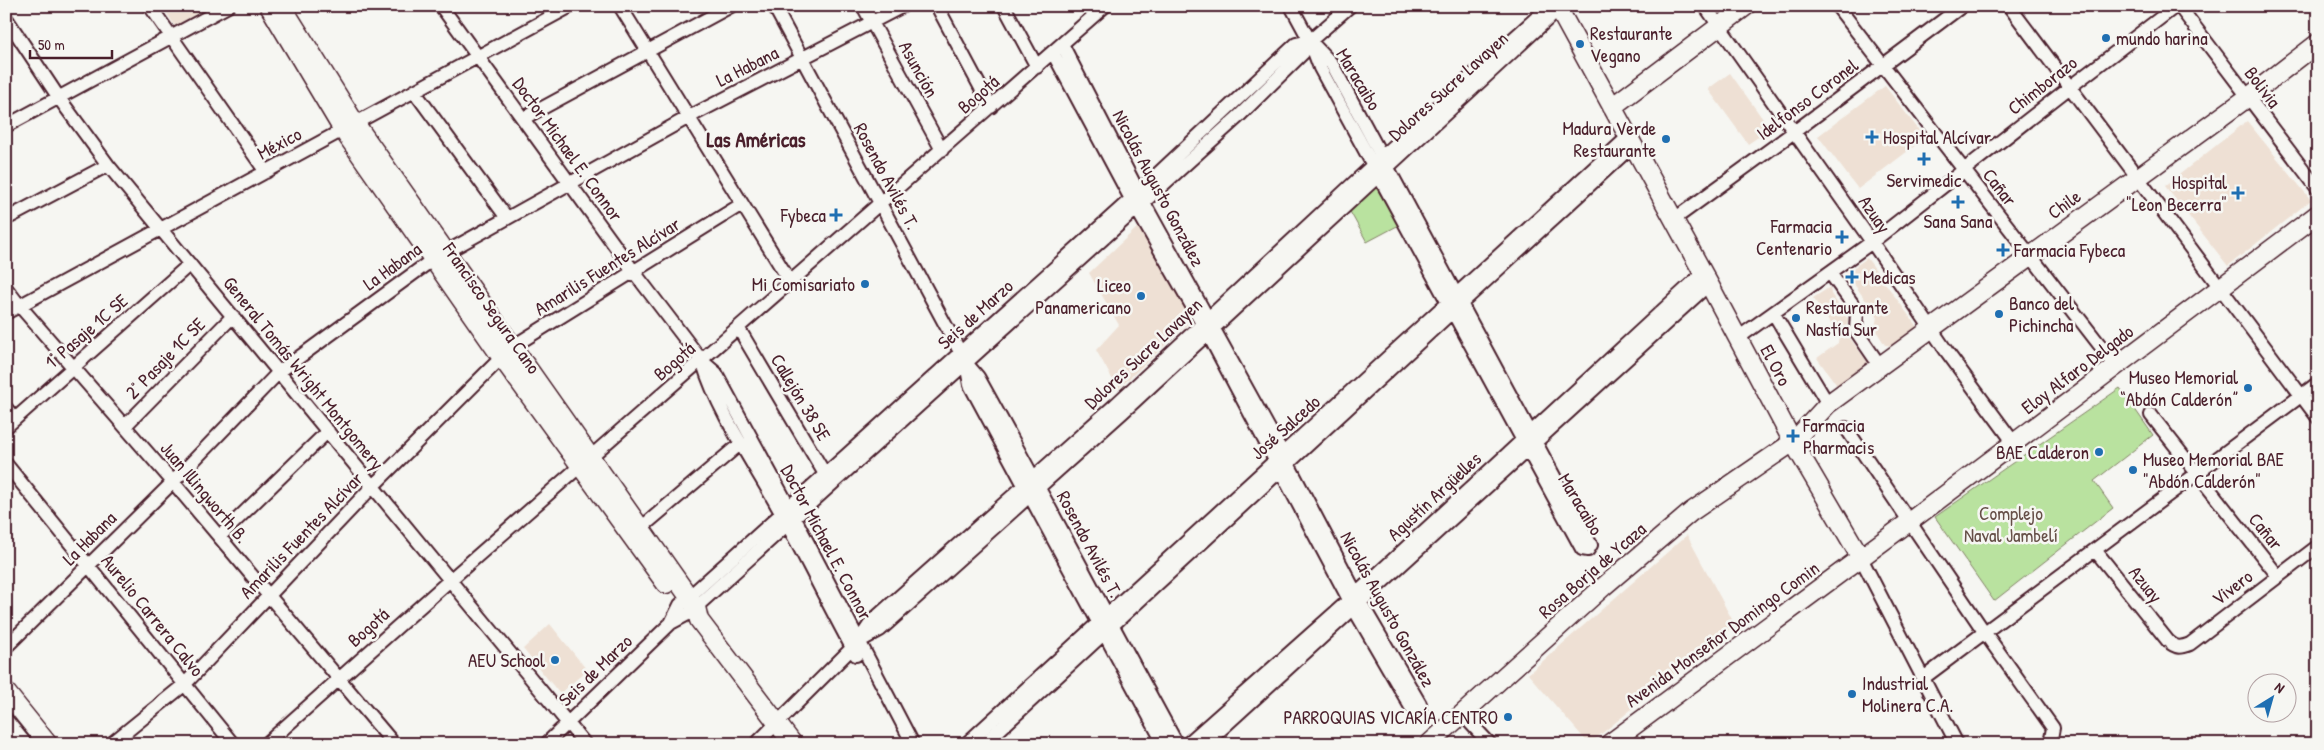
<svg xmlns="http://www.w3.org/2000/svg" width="2324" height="750" font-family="'Patrick Hand',sans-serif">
	<rect width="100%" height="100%" fill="#f6f6f2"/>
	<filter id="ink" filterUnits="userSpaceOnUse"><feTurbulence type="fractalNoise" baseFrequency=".02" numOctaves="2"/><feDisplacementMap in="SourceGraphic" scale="10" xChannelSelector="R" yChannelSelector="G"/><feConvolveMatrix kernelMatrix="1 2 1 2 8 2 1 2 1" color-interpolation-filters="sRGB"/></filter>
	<g filter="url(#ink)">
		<path fill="#eee0d4" d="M162,6h47l-34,20z
			M1730,73l40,56 -22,15 -40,-55z
			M1885,86l40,52 -67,51 -40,-53z
			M2247,121l64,79 -83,66 -63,-80z
			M1140,225l53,94 -75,70 -22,-39 23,-25 -30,-52z
			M1867,258l53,73 -22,15 -13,-1 -10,-16 2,-13 -31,-43z
			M1830,287l1,7 17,25 -2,14 26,35 -31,23 -24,-33 21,-15 1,-8 -26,-37z
			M1687,535l48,90 -146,119 -61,-70z
			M550,624l37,46 -27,24 -37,-45z"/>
		<path fill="#b9e29f" stroke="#828065" d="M1375,186l24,39 -32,17 -19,-34z
			M2120,388l33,47 -59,46 19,27 -119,93 -59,-84z"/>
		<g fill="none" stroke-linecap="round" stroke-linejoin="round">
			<g stroke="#4a1f2b" stroke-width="16">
				<path id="street" d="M150,6l116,166
					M441,6l193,266 68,89 14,12 73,134 124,237
					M620,6l171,277
					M774,6l192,357 12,14c68,122 132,245 199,367
					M863,6l79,144
					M937,6l54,101
					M1004,6l33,61
					M1291,6l19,35 10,27 262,481 6,1 3,-5 -259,-481 -22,-23
					M1705,6l167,236 75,110 67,91
					M1837,6l279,360
					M2009,6l309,412
					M2179,6l139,183
					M6,18l53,80 49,67 477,579
					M1053,53l78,146 77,135 146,275 58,100 5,3 3,-2v-6l-59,-101 -78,-149 -140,-253 -81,-157
					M414,91l93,127
					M524,118l207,-112
					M6,126l222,-120
					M6,219l102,-54
					M1673,220l121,-88 168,-126
					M1830,273l27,37 -1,21 24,35
					M6,288l13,17 154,177 221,262
					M6,313l565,-307
					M1774,314l54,90
					M739,329l90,152
					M1738,338l134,-96 198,-155 106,-81
					M703,363c15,50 52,102 77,148 26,47 50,97 76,144
					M966,363l4,22 194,359
					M6,408l9,11
					M2151,415l127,161
					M125,426l108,-110
					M6,427l184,-163
					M1846,428l139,205 68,95 -3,16
					M6,464l227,280
					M634,534l107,-91
					M219,537l109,-106
					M2095,550l73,91c8,7 12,7 22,3l128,-98
					M1861,558l96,186
					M671,623l9,-18 451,-406 165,-155 14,-3
					M860,641l20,-11 243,-218 426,-394 10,-12
					M6,647l167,-165 106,-110 153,-112 257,-143 214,-111
					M1922,679l396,-296
					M1462,714l28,30
					M111,744l74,-60 188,-198 139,-139 230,-143
					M266,744l184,-164 655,-574
					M546,744l125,-121 17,-9 8,-7 543,-491 64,-63 7,-12 40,-35
					M756,744l102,-102 14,-21 243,-216 258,-240 171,-154 14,-4
					M966,744l662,-607
					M984,744l649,-599
					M1187,744l169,-150 347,-321
					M1205,744l504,-460"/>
			</g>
			<g stroke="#4a1f2b" stroke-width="21">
				<path id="secondary" d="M269,6l74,124 159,228 164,226
					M282,6l73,117 341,484 3,13 94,124
					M1557,6l152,278 84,158 68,116
					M1612,107l134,-101
					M6,692l42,52
					M6,724l16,20
					M1429,744l174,-157 88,-75 102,-70 35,-38 419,-306 71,-55
					M1609,744l300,-222 409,-308"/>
			</g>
			<use href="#street" stroke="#f6f6f2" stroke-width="12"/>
			<use href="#secondary" stroke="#f6f6f2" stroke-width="18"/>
		</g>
	</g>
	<g fill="#1f6fb2" stroke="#f6f6f2" stroke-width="2">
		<circle cx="2106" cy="38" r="5"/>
		<circle cx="1580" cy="44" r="5"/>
		<path d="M1869.5 129.5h5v5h5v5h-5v5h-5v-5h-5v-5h5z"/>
		<circle cx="1666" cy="139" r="5"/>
		<path d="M1921.5 151.5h5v5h5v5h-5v5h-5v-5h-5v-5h5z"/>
		<path d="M2235.5 185.5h5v5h5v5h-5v5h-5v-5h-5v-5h5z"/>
		<path d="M1955.5 194.5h5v5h5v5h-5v5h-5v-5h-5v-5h5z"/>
		<path d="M833.5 207.5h5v5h5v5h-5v5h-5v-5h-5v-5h5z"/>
		<path d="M1839.5 229.5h5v5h5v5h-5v5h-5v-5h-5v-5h5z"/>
		<path d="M2000.5 242.5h5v5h5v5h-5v5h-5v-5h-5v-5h5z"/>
		<path d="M1849.5 269.5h5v5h5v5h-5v5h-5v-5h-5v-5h5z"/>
		<circle cx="865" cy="284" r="5"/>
		<circle cx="1141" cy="296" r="5"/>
		<circle cx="1999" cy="314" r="5"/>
		<circle cx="1796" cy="318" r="5"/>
		<circle cx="2248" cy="388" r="5"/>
		<path d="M1790.5 428.5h5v5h5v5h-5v5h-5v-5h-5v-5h5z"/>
		<circle cx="2099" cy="452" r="5"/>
		<circle cx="2133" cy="470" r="5"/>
		<circle cx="555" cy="660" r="5"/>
		<circle cx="1852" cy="694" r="5"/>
		<circle cx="1508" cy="717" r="5"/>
	</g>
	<g text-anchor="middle" stroke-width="5" stroke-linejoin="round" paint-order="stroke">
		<g font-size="19" fill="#4a1f2b" stroke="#f6f6f2" text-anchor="start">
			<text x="1590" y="40">Restaurante<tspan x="1590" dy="22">Vegano</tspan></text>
			<text x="2116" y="45">mundo harina</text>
			<text x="1656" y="135" text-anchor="end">Madura Verde<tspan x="1656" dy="22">Restaurante</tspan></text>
			<text x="1883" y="144">Hospital Alcívar</text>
			<text x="1924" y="187" text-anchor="middle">Servimedic</text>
			<text x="2227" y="189" text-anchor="end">Hospital<tspan x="2227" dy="22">"Leon Becerra"</tspan></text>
			<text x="826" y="222" text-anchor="end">Fybeca</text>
			<text x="1958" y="228" text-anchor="middle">Sana Sana</text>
			<text x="1832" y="233" text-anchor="end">Farmacia<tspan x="1832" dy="22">Centenario</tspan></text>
			<text x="2014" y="257">Farmacia Fybeca</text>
			<text x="1863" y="284">Medicas</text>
			<text x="855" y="291" text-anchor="end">Mi Comisariato</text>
			<text x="1131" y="292" text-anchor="end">Liceo<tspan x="1131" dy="22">Panamericano</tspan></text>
			<text x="2009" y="310">Banco del<tspan x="2009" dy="22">Pichincha</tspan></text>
			<text x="1806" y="314">Restaurante<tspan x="1806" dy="22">Nastía Sur</tspan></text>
			<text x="2238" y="384" text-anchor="end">Museo Memorial<tspan x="2238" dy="22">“Abdón Calderón”</tspan></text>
			<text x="1803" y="432">Farmacia<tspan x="1803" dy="22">Pharmacis</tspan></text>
			<text x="2089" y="459" text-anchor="end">BAE Calderon</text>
			<text x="2143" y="466">Museo Memorial BAE<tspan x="2143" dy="22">"Abdón Calderón"</tspan></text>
			<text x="545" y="667" text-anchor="end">AEU School</text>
			<text x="1862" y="690">Industrial<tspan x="1862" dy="22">Molinera C.A.</tspan></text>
			<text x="1498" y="724" text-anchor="end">PARROQUIAS VICARÍA CENTRO</text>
		</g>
		<g font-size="19" fill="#4a1f2b" stroke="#f6f6f2">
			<text transform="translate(747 66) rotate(-27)" y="7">La Habana</text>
			<text transform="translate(919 69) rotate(61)" y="7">Asunción</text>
			<text transform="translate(1359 79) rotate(59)" y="7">Maracaibo</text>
			<text transform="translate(2042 85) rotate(-38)" y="7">Chimborazo</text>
			<text transform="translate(1448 86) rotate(-42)" y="7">Dolores Sucre Lavayen</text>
			<text transform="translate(2263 87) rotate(53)" y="7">Bolivia</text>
			<text transform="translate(978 94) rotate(-41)" y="7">Bogotá</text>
			<text transform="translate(1807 99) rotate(-37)" y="7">Idelfonso Coronel</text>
			<text transform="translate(279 143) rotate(-28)" y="7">México</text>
			<text transform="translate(568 149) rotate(54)" y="7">Doctor Michael E. Connor</text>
			<text transform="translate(887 176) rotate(62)" y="7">Rosendo Avilés T.</text>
			<text transform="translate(2000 187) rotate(52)" y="7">Cañar</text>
			<text transform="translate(1159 188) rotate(62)" y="7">Nicolás Augusto González</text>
			<text transform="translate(2064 204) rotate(-36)" y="7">Chile</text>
			<text transform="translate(1875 214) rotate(55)" y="7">Azuay</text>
			<text transform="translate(392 266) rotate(-36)" y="7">La Habana</text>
			<text transform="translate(607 266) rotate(-32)" y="7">Amarilis Fuentes Alcívar</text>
			<text transform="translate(492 308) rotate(55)" y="7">Francisco Segura Cano</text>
			<text transform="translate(975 314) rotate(-42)" y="7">Seis de Marzo</text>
			<text transform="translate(86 331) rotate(-41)" y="7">1° Pasaje 1C SE</text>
			<text transform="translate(1143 353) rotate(-43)" y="7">Dolores Sucre Lavayen</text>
			<text transform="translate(165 358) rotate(-46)" y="7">2° Pasaje 1C SE</text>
			<text transform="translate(674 361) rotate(-41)" y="7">Bogotá</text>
			<text transform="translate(1776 365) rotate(62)" y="7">El Oro</text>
			<text transform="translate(2077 369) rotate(-37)" y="7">Eloy Alfaro Delgado</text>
			<text transform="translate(304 373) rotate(51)" y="7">General Tomás Wright Montgomery</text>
			<text transform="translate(801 397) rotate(59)" y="7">Callejón 38 SE</text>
			<text transform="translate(1285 427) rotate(-42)" y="7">José Salcedo</text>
			<text transform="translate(205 492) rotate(50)" y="7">Juan Illingworth B.</text>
			<text transform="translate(1434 496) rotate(-43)" y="7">Agustín Argüelles</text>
			<text transform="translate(1581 504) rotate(59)" y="7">Maracaibo</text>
			<text transform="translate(2266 531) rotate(51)" y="7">Cañar</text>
			<text transform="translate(301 535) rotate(-46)" y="7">Amarilis Fuentes Alcívar</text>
			<text transform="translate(89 538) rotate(-45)" y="7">La Habana</text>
			<text transform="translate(827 542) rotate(62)" y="7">Doctor Michael E. Connor</text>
			<text transform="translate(1090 544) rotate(62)" y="7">Rosendo Avilés T.</text>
			<text transform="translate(1592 570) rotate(-41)" y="7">Rosa Borja de Ycaza</text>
			<text transform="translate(2146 584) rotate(51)" y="7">Azuay</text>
			<text transform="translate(2232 587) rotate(-37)" y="7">Vivero</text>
			<text transform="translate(1388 609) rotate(61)" y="7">Nicolás Augusto González</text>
			<text transform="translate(153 615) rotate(51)" y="7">Aurelio Carrera Calvo</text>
			<text transform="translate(368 627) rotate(-42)" y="7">Bogotá</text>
			<text transform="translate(1722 634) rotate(-36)" y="7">Avenida Monseñor Domingo Comin</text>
			<text transform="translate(595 670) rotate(-44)" y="7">Seis de Marzo</text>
		</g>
		<g font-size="19" fill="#665048" stroke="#f6f6f2">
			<text x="2011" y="520">Complejo<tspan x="2011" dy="22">Naval Jambelí</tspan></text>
		</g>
		<g font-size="21" font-weight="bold" fill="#4a1f2b" stroke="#f6f6f2">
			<text x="756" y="147">Las Américas</text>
		</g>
	</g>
	<rect width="2324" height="750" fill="none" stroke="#f6f6f2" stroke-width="25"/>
	<rect x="12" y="12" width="2299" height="725" fill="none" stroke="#4a1f2b" stroke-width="2" filter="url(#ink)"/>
	<g transform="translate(2272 698) rotate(37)"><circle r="24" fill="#f6f6f2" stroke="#b1a0a2"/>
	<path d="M0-4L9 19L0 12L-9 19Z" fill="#1f6fb2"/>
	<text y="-8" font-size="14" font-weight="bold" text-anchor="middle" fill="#4a1f2b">N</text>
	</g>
	<path d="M30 50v8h82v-8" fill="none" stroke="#4a1f2b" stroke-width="2.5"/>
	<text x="38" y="50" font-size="15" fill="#4a1f2b" stroke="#f6f6f2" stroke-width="4" paint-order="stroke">50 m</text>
</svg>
